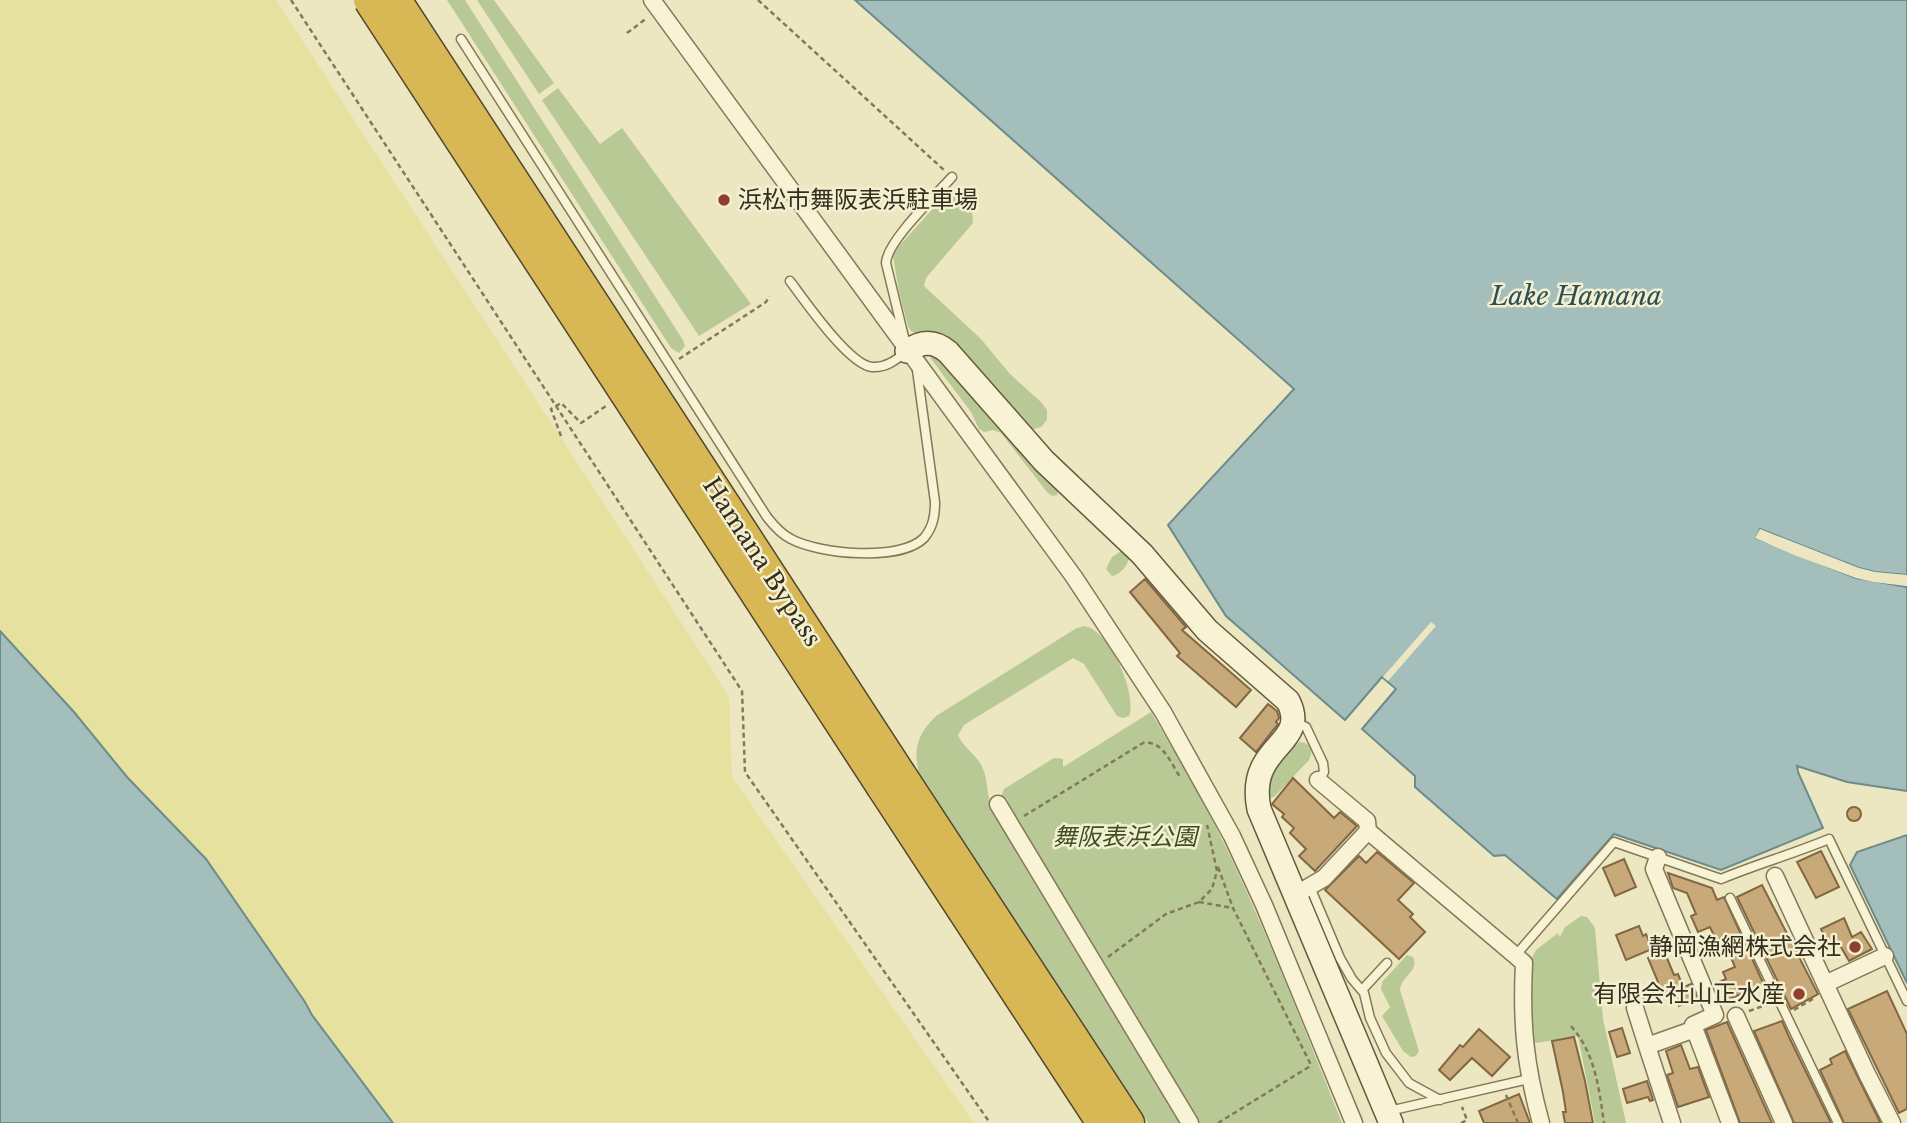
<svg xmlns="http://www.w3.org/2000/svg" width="1907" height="1123" font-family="'Libre Baskerville','Noto Sans JP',serif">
	<rect width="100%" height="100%" fill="#ece7c1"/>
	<path fill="#b9c996" d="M447,0h18l218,340 2,6 -6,7 -8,-5z
		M477,0h17l60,83 -15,11z
		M558,88l42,56 22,-16 129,176 -52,32 -157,-236z
		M955,196c14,6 18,12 18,27l-47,55 -2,8 57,53 29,35 31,28 6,8v10l-6,7 -11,3 -111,-95 -8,-4 -3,-5 -9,-34 -6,-36 6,-10 39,-43z
		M932,353h5l119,132 2,5 -1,5 -5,1 -5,-4 -46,-59 -8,-3 -9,2 -5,-3 -8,-17 -40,-53 -1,-4z
		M1123,550l7,5c-1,8 -9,20 -18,21l-6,-7 6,-12z
		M1084,626c25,3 54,68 45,90l-6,2 -6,-2 -33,-52 -11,-6 -109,67 -6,10c5,13 20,20 25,34 5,11 3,23 8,34l193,320h-36l-229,-349c-6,-26 -2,-39 17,-58l139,-87z
		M1151,712c26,43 51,86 73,131 44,91 80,186 118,280h-144l-193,-321 3,-2 -7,-3 3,-8 50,-31 9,1v8z
		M1300,742c11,1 14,8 9,18l-35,37 -5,1c-2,-22 13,-45 31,-56z
		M1581,916l6,1 8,11 8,91 23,104h-31l-17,-87 -48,8 -1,-81 7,-13 22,-17 2,4 5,-10z
		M1407,955l6,2c7,14 -12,19 -13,33l19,61 -3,5 -5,1 -8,-6 -21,-35 8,-9 -9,-18 1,-7z"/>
	<path fill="#e7e19f" d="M0,0h276l453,696 3,81 242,346h-581l-81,-108 -7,-13 -99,-143 -79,-82 -53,-65 -74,-81z"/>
	<path fill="#a4bebb" stroke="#6b8c8a" stroke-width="2" d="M855,0h1052v575l-32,-3 -16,-4 -99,-39 -4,9 100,40 51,9v204l-60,-9 -50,-16 1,6 25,56 -102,42 -107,-36 -57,65 -52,-44 -11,1 -79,-69v-11l-53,-47 34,-40 -14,-12 -37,43 -119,-104 -58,-91 126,-136z
		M0,631l74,81 53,65 79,82 99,143 7,13 81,108h-393z
		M1907,835v148l-57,-118 7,-13z"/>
	<path fill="#ece7c1" d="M1760,529l99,39 16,4 32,3 -1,3 -32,-3 -113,-42 -1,4 97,37 50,9v3l-34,-4 -17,-4 -62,-23 -39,-17z
		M1431,622l5,4 -48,55 -5,-4z"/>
	<path fill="#c8a979" stroke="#826741" stroke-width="2" d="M1145,579l41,48 -4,3 69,60 -15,17 -59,-51 3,-3 -50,-61z
		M1268,704l9,7 2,7 -3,4 2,2 -22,28 -16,-14z
		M1293,778l41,40 6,-6 17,14 -42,45 -16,-15 7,-7 -16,-16 4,-5 -12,-11 2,-3 -12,-10z
		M1847 814a7 7 0 1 1 14 0a7 7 0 1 1-14 0Z
		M1821,851l18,36 -23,11 -19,-36z
		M1377,852l37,31 -16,17 15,14 -3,3 15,15 -26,27 -74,-69 34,-34 7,7z
		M1624,859l12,28 -21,9 -12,-28z
		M1668,873l44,15 5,12 7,-3 40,88 -40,16 -7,-18 9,-4 -3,-7 12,-5 -12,-29 -7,2 -6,-13 -12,5 -7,-16 5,-2 -9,-21 -14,-5z
		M1762,885l56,109 -27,15 -54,-112z
		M1844,918l8,19 9,-5 11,17 -23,12 -11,-19 -9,5 -8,-18z
		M1639,926l4,10 3,-2 6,15 -26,11 -10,-25z
		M1664,951l10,24 4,-1 5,13 -38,15 -5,-12 18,-8 -10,-24z
		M1691,984l6,14 -18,8 -5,-15z
		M1887,991l20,43v75l-8,4 -51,-104z
		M1782,1021l7,16 42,86h-37l-40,-92z
		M1727,1022l45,101h-32l-34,-93z
		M1622,1028l8,25 -13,4 -8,-25z
		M1479,1029l31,28 -18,19 -20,-18 -22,22 -11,-10 21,-25 3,2z
		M1574,1037l11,44 8,42h-28l-2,-11h3l-3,-20 -11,-51z
		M1681,1045l9,24 8,-2 11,30 -31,10 -11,-32 6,-2 -7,-22z
		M1845,1051l35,71 -1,1h-35l-24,-53 12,-6 -2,-5z
		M1647,1081l6,19 -3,1 -2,-4 -21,6 -4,-14z
		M1519,1094l11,29h-46l-5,-12z"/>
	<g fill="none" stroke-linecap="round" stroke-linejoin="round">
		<g stroke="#84785a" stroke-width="11">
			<path id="lane" d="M461,39l306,478c7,9 14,17 24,22 28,15 109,23 133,-1 9,-11 11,-22 11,-36l-18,-132
				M790,281c15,20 59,84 82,86 14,1 24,-7 34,-15
				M904,337l-18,-74c1,-22 50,-68 66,-86
				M1296,722l10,5 17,36 1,9 -6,8
				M1310,887l30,71 12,21 12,14 6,25 16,35 23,30 31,17
				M1730,898l108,225
				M1515,956l99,-114 107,37c36,-15 72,-25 108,-40l78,162
				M1362,990l25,-27
				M1389,1111l140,-32"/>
		</g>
		<g stroke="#84785a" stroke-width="19">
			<path id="street" d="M652,0l422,577 89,135 69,124 32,69 90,218
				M998,804l192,319
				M1368,831l156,132c-3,60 1,102 17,160
				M1658,857l-4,12 61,146 -22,10 37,98
				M1775,876l92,198 25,49
				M1295,895l29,-17 44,-47 -1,-10 -49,-41
				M1825,984l60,-28
				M1635,1008l12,38
				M1736,1016l48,107
				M1672,1123l-25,-77 48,-17"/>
		</g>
		<g stroke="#66593d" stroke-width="26">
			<path id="secondary" d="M907,351c15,-10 27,-11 41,1l96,109 98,93 65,76 81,71c16,31 -11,40 -24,64 -8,14 -8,29 -5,44l132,314"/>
		</g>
		<g stroke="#52462e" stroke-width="33">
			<path id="highway" d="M901,775l228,348
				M882,787l220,336"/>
		</g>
		<path stroke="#84785a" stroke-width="2.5" stroke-dasharray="5 3.5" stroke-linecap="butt" d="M291,0l451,691 3,81 245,351
			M758,0l186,170
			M627,33l20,-15
			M679,359l87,-57 3,-6
			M561,436l-10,-27 10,-6 20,20 25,-17
			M1024,816l119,-73c20,-3 27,19 37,34
			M1218,867l15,41 79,159
			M1199,902l34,6
			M1108,957l58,-43 33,-12 13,-13 5,-18 -10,-46
			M1794,1010l22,-13
			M1749,1011l20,-7
			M1571,1026c24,27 28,62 33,97
			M1506,1095l12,28
			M1218,1123l94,-58
			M1461,1123l6,-3 -5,-13"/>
		<use href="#lane" stroke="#f7f3d4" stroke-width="8"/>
		<use href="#street" stroke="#f7f3d4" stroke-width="16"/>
		<use href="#secondary" stroke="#f7f3d4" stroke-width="23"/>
		<use href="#highway" stroke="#d8b755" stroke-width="30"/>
		<g stroke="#52462e" stroke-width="33" stroke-linecap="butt">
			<path id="highway-bridge" d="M369,0l513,787
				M396,0l505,775"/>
		</g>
		<use href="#highway-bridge" stroke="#d8b755" stroke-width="30"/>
	</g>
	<g fill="#903f2d" stroke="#f3f0d1" stroke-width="2.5">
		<circle cx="724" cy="200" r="7"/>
		<circle cx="1855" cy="947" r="7"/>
		<circle cx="1799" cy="994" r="7"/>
	</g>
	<g text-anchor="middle" stroke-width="5" stroke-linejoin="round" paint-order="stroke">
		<g font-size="24" fill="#352d1d" stroke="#f3f0d1" text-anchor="end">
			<text x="738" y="208" text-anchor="start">浜松市舞阪表浜駐車場</text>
			<text x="1841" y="955">静岡漁網株式会社</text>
			<text x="1785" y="1002">有限会社山正水産</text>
		</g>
		<g font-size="24" fill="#352d1d" stroke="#f3f0d1">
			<text transform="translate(762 562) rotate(57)" y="8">Hamana Bypass</text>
		</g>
		<g font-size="24" font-style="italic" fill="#3d5025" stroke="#f3f0d1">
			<text x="1125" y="845">舞阪表浜公園</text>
		</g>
		<g font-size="26" font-style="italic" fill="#2d4f54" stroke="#f3f0d1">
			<text x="1576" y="305">Lake Hamana</text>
		</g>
	</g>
</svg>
